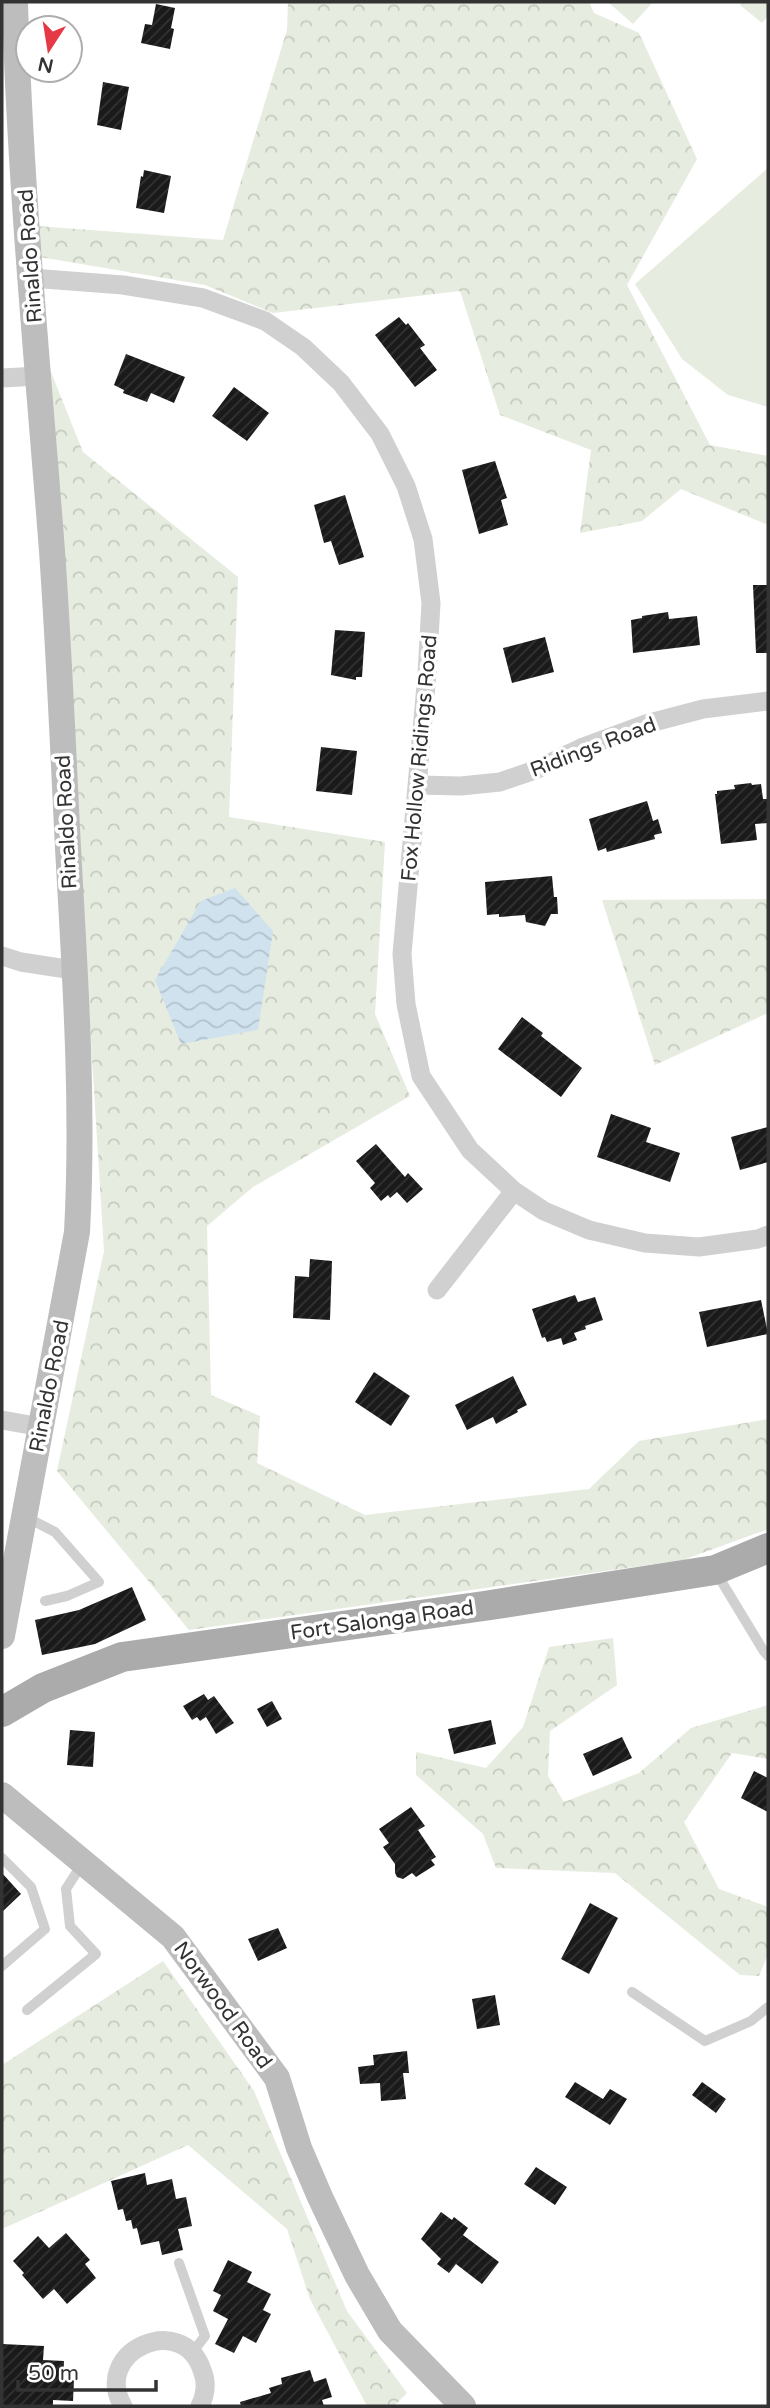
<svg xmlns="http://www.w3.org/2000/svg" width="770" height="2408" font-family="'Varela Round',sans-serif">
	<defs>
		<pattern id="forest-crowns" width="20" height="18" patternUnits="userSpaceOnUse" patternTransform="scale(1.75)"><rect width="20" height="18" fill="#e6ecdf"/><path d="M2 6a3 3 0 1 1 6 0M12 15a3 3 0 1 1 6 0" fill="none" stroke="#c6cbc0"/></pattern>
		<pattern id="water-waves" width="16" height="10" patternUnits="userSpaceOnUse" patternTransform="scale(1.75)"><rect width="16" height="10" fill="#cfe2ee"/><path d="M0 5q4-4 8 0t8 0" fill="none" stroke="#b2c2cd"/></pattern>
		<pattern id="building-hatch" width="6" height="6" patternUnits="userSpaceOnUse" patternTransform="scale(1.75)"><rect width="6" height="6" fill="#1a1a1a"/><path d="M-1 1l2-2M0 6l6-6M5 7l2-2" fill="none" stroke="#333"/></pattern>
	</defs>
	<rect width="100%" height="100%" fill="#fff"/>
	<path fill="#e6ecdf" d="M608,2h45l-20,22z
		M742,2h26v14l-6,7 -22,-18z
		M768,168v239l-40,-12 -46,-36 -47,-75z"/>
	<path fill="url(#forest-crowns)" d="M288,2h301l5,11 45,20 58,126 -70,126 83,160 58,11v69l-87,-36 -39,32 -62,12 11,-83 -91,-35 -40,-124 -187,22 -68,-28 -165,-28 -3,-31 186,14 64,-210z
		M49,367l34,85 155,125 -9,240 156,25 -10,172 35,82 -157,91 -46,39 4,169 49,21 -3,47 108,52 224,-26 50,-48 129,-22v110l-85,31 -494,70 -132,-159 47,-220z
		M768,899v114l-113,52 -53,-165z
		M613,1638l4,47 -67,46 -2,45 16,26 75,-29 52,-45 77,-23v54l-36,-6 -48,69 35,67 49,18v47l-9,22 -19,-1 -125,-102 -119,-5 -13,-34 -67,-59v-23l70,16 37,-41 26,-80z
		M163,1961l91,130 93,220 60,82 -13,13h-27l-57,-107 -23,-70 -99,-84 -186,84v-164z"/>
	<path fill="url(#water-waves)" d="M235,888l38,43 -15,99 -77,14 -26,-64 46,-79z"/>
	<path fill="url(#building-hatch)" d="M156,4l19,4 -4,20 3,1 -4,20 -29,-6 4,-19 7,1z
		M103,82l26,5 -8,43 -24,-5z
		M144,170l27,6 -7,37 -28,-5 5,-32 2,1z
		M399,317l7,8 2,-2 17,22 -5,3 17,22 -22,17 -40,-52z
		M126,354l59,23 -11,26 -23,-10 -4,9 -24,-9 1,-3 -10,-5z
		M234,387l35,26 -22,28 -35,-25z
		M495,461l12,37 -6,2 7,25 -29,9 -17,-64z
		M345,495l19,62 -25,8 -8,-24 -7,2 -10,-38z
		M753,585h15v68h-12z
		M668,612l1,7 28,-3 3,29 -67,8 -2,-33 11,-2v-2z
		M335,630l30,2 -3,45h-6v3l-25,-5z
		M545,637l9,35 -42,11 -9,-35z
		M321,747l36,4 -5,44 -36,-4z
		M751,783l1,2 9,-1 2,15h5v24l-13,1 2,16 -36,4 -6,-50h2v-3l18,-2 -1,-4z
		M647,801l6,20 5,-2 4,14 -8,2 1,4 -48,13 -1,-4 -8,3 -9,-32z
		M552,876l2,21h3l1,17h-7l-6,12 -19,-4 -1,-7 -26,2v-3l-12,1 -2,-33z
		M522,1017l21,16 -2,3 41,32 -21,29 -63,-48z
		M611,1114l40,14 -5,14 34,11 -10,29 -73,-25z
		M768,1127v35l-28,8 -9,-33z
		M376,1144l29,33 3,-4 15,16 -16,14 -10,-11 -7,6 -2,-3 -7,6 -11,-13 5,-5 -19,-22z
		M310,1259l22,2 -2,59 -37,-2 2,-42 14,1z
		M575,1295l3,7 17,-5 8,23 -18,6 1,3 -12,4 3,7 -14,5 -2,-7 -14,4 -2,-5 -3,1 -10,-29z
		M761,1300l7,34 -61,13 -8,-35z
		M374,1372l36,24 -19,30 -36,-24z
		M513,1376l14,29 -10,5 1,2 -22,12 -3,-7 -26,13 -12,-25z
		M132,1587l14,33 -51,24 -53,11 -7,-35 44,-10z
		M204,1694l4,6 6,-4 20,27 -18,11 -10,-17 -6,4 -3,-4 -5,3 -9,-14z
		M272,1701l10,18 -15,8 -10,-18z
		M491,1720l5,24 -42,10 -6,-25z
		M70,1730l25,2 -2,35 -26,-2z
		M622,1737l10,21 -39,18 -10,-22z
		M754,1771l14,7v34l-27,-14z
		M411,1807l14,19 -7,4 18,27 -5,3 4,5 -19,12 -4,-4 -9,6 -6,-2 -2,-4v-9l-12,-17 6,-4 -10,-14z
		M2,1873l19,21 -19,18z
		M590,1903l28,15 -29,56 -28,-15z
		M278,1928l9,20 -29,13 -10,-22z
		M495,1995l5,30 -23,4 -5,-30z
		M407,2051l2,22h-6l3,26 -25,2 -1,-18 -20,1 -2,-17 16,-2 -1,-10z
		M575,2082l28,17 7,-10 17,10 -17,26 -45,-28z
		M702,2082l24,17 -10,14 -24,-18z
		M536,2167l31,20 -12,18 -31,-21z
		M145,2173l2,12 25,-6 4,20 10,-2 6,29 -14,3 5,21 -21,5 -3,-14 -18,4 -4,-17 -4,1 -2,-9 -5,1 -3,-12 -5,1 -7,-29z
		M441,2212l11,8 2,-3 14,11 -5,7 36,27 -17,22 -26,-20 -7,9 -12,-9 4,-5 -20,-20z
		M66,2233l24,27 -5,4 11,14 -29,26 -13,-15 -11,10 -21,-24 2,-2 -11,-12 25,-25 11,12z
		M228,2260l24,12 -5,10 24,12 -8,16 8,4 -15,29 -13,-7 -9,17 -19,-9 13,-25 -15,-8 8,-16 -8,-4z
		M2,2344l42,2 -1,14 21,1 -1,19h11l-1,21 -20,-1v6h-51z
		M310,2370l4,12 12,-4 6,19 -10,3 2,6h-83l-1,-4 31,-9 -2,-5 13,-4 -1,-6z"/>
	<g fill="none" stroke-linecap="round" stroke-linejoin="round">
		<path stroke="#d0d0d0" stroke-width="10" d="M24,1516l31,16 44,50 -32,14 -22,5
			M717,1574l46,76 5,6
			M2,1858l29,29 14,42 -43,37
			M632,1992l73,49 46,-20 17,-14
			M27,2010l69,-56 -26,-28 -4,-37 16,-25
			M179,2263l26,73 -13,17"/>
		<path stroke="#d0d0d0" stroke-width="19" d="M31,278l92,7 80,13 62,23 38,26 38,36 39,51 26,52 17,53 8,64 -4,71 -25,280 4,50 15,72 49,74 44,41 30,20 45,19 56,13 54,4 59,-8 10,-4
			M2,378l37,-2
			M418,785l43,1 39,-4 35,-12 46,-22 65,-24 57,-15 65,-8
			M2,956l19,6 52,8
			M437,1290l77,-99
			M2,1420l39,7
			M123,2406c-32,-54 59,-96 79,-36 5,12 4,24 -2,36"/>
		<path stroke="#bdbdbd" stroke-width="26" d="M2,1636l75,-404c7,-128 -2,-257 -9,-384 -5,-99 -9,-198 -16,-297 -14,-183 -32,-366 -37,-549
			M2,1795l171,142 104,141 22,70 21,49 37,78 33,56 73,75"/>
		<path stroke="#ababab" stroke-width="30" d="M2,1712l41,-24 79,-31 362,-51 231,-36 53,-22"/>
	</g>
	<g text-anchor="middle" stroke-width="7" stroke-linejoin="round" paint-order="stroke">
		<g font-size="21" fill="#333" stroke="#fff">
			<text transform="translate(30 256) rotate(-94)" y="7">Rinaldo Road</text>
			<text transform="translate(593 747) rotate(-21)" y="7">Ridings Road</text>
			<text transform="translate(419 758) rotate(-85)" y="7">Fox Hollow Ridings Road</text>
			<text transform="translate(66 822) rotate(-93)" y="7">Rinaldo Road</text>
			<text transform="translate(49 1386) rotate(-79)" y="7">Rinaldo Road</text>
			<text transform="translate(382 1620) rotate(-8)" y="7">Fort Salonga Road</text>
			<text transform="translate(223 2005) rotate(54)" y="7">Norwood Road</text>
		</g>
	</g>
	<rect width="770" height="2408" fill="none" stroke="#333333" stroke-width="7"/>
	<g transform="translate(49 49) rotate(192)"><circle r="33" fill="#ffffff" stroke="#adadad" stroke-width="2"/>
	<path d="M0-5L12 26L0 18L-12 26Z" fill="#e63946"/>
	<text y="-10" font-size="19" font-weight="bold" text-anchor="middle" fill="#333333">N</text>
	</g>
	<path d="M18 2380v10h138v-10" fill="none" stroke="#333333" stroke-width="3.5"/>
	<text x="28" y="2380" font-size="21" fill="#333333" stroke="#ffffff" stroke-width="5" paint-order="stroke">50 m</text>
</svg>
